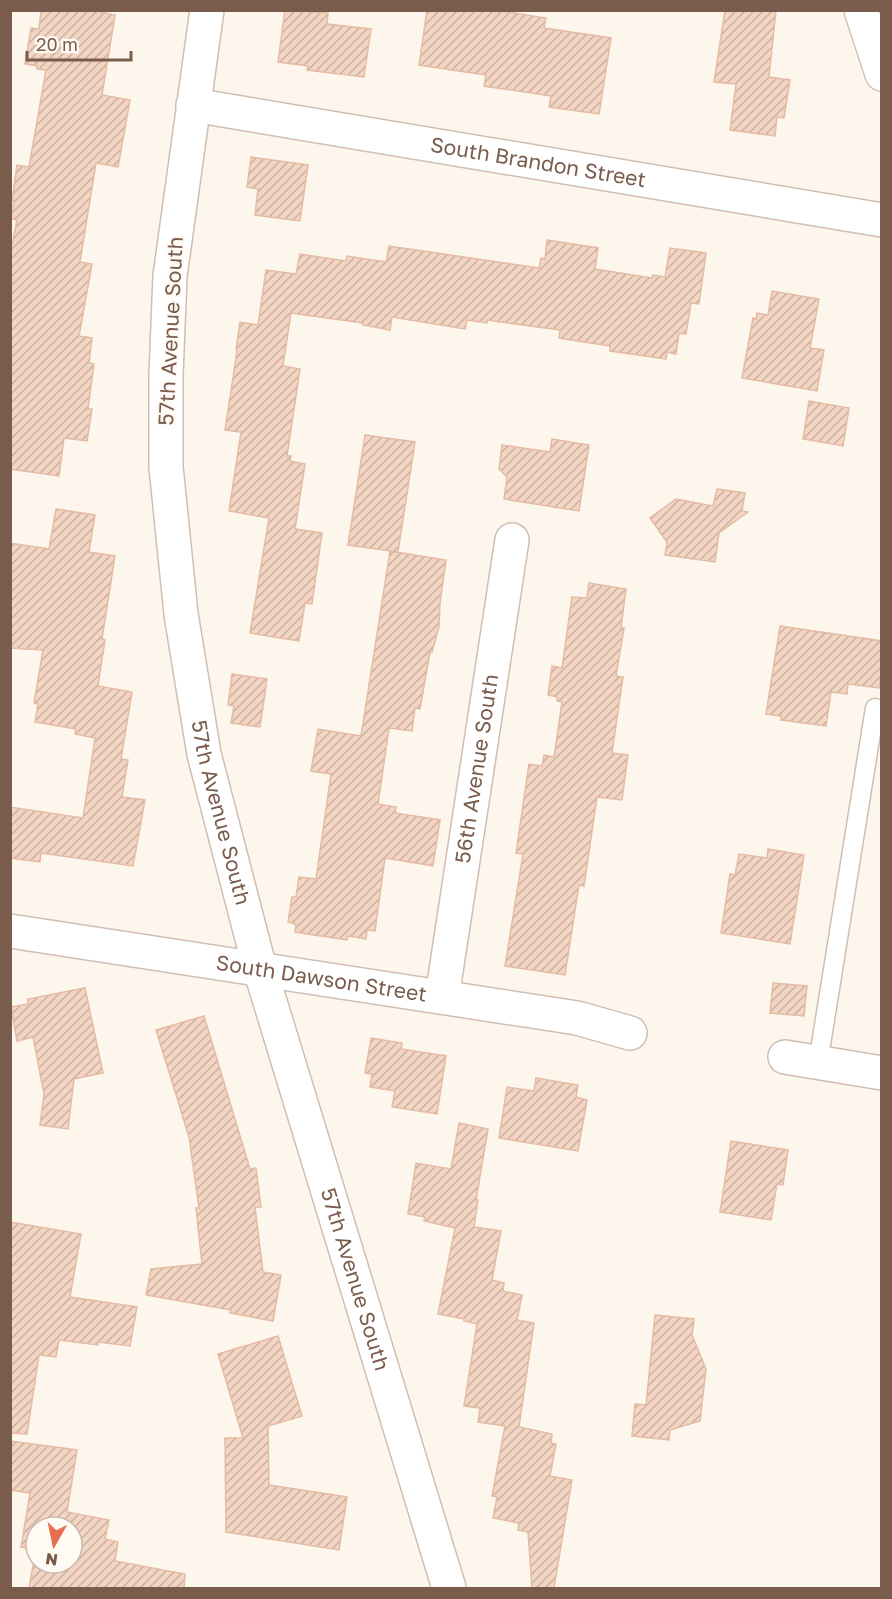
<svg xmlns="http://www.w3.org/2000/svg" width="892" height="1599" font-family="'Golos Text',sans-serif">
	<defs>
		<pattern id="building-hatch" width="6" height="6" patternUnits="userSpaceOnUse" patternTransform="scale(1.5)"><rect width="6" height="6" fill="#f3d5c3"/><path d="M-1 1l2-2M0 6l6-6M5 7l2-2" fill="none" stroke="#cab0a1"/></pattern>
	</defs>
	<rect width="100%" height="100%" fill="#fdf6ec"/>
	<path fill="url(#building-hatch)" stroke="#e6bba3" stroke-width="1.5" fill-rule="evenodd" d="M41,10h50l24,5 -13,80 28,5 -12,67 -22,-4 -16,99 12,2 -13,72 13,2 -3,25 5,1 -6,45h4l-5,32 -23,-3 -5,38 -49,-7v-214l7,-35 -6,-1 3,-18h-2l5,-36 12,2 17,-97 -9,-1v-3l-12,-2 6,-36 8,1z
		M285,10l43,3 -1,11 44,5 -7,48 -57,-7 1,-4 -30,-4z
		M427,10h68l51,8 -2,10 67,10 -12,76 -50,-7 2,-11 -67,-10 2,-11 -67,-10z
		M725,10h51l-7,67 21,3 -6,38 -7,-1 -2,19 -45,-6 6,-46 -22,-2z
		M251,157l57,8 -8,56 -45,-6 3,-26 -11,-2z
		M547,240l51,8 -3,21 57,9 1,-3 12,2 5,-29 36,5 -7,51 -8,-1 -5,31 -7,-1 -3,21 -9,-2 -1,7 -56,-8v-5l-51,-8 1,-8 -73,-10v3l-20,-3 -2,9 -73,-12 -2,13 -27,-5v-2l-72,-10 -8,53 17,3 -13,87h4l-1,5 15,3 -10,65 27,4 -10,71 -7,-1 -6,38 -49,-8 19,-115 -40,-7 12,-79 -16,-2 12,-79 -1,-1 4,-28 18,3 8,-55 30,4 4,-20 46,7 1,-5 39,6 3,-16 150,22 2,-10 4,1z
		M772,291l47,8 -9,49 14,2 -7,41 -75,-13 11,-60 3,1 1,-6 11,2z
		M809,401l40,7 -6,38 -40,-7z
		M365,435l50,7 -17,110 -50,-7z
		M552,439l37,6 -10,66 -75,-12 3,-22 -8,-8 3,-24 48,7z
		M717,489l28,4 -3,18 6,1 -29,21 -4,29 -50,-7 2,-13 -17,-24 26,-19 37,7z
		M56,509l39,6 -6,37 26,4 -13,83 3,1 -7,46 34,6 -11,67 7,1 -6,37 23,3 -12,66 -92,-13 -1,9 -30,-4v-51l73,11 12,-80 -20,-4 1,-5 -41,-7 3,-18 -4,-1 9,-53 -33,-2v-105l39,6z
		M390,551l56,9 -6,43 -1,24 -7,25h-2l-10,57 -5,-1 -3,23 -23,-3 -11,76 18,3 -1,6 45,7 -7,46 -48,-8 -10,73 -8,-1 -1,9 -18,-3 -1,4 -52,-8 1,-8 -8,-2 4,-25h4l3,-20 17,2 15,-105 -20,-3 7,-42 43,7z
		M589,583l37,6 -5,39h3l-8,48 7,1 -11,76 16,2 -6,45 -25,-3 -13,89 -5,-1 -14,90 -60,-9 18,-112 -7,-1 13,-89 13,2 2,-11 10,2 8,-55 -5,-1v-4l-9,-2 4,-29 10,2 10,-71 15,1z
		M780,626l102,15v31l-3,16 -31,-4 -1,10 -16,-2 -5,34 -45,-6v-4l-15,-2z
		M232,674l35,5 -7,48 -29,-4 3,-17 -6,-1z
		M768,849l36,6 -14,89 -69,-11 9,-59 5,1 4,-21 28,4z
		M773,983l34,3 -3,30 -34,-3z
		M85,988l18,85 -29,6 -6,50 -28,-4 4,-31 -11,-57 -16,4 -6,-34 17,-3v-5z
		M204,1016l46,153 6,-1 5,39h-6l8,65 18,3 -8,46 -43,-8 1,-3 -85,-15 5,-26 51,-5 -6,-56h3l-10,-71 -33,-107z
		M371,1038l31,5 -1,6 45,7 -9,58 -45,-7 3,-16 -25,-4 2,-13 -7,-1z
		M536,1078l42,7 -2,12 11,3 -9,51 -79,-13 8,-51 27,4z
		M459,1123l29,6 -12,71h2l-4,27 27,4 -9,49 12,3 -1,8 19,4 -5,25 17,3 -15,104 33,7 -1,9 5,1 -6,32 22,4 -18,108h-22l-4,-56 -10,-2 1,-7 -26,-5 4,-21 -5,-1 13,-70 -27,-4 2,-14 -16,-2 13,-82 -13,-3v-2l-26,-5 17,-86 -31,-7 1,-4 -17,-3 8,-51 35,6z
		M731,1141l57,9 -5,35 -6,-1 -6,36 -51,-8z
		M10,1222l71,12 -11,63 67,10 -7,39 -32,-4v3l-39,-5 -3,17 -17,-2 -12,79 -17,-1z
		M655,1315l39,4 -2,16 14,34 -6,52 -30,9 -1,10 -37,-4 3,-32 11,1z
		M278,1336l24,80 -34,10 1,59 78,12 -8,53 -113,-18 -1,-94h18l-25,-84z
		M10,1441l67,9 -10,62 42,8 -4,19 13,3 -3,19 70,13 -1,14h-155l7,-39 -15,-2 9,-54 -20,-3zM36,1527h36v36h-36z"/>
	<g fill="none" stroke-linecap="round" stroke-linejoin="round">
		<g stroke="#d1beb0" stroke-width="21">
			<path id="lane" d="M818,1063l57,-355"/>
		</g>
		<g stroke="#d1beb0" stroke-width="36">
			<g id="street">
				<path id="s1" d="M207,10l-37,266 -4,99v92l15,147 23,140 56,215 189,619"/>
				<path id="s2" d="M193,105l689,115"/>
				<path id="s3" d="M10,931l567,87 53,15"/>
				<path id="s4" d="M442,997l70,-457"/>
				<path d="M785,1057l97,16"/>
			</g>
		</g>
		<g stroke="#d6c0b0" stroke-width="36">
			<path id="secondary" d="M861,10l21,64"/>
		</g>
		<use href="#lane" stroke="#fff" stroke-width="18"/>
		<use href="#street" stroke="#fff" stroke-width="33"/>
		<use href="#secondary" stroke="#fff" stroke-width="33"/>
	</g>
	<g text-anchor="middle" stroke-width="4.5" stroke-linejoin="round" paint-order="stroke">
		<g font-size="21" fill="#7a5c4d" stroke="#fffaf3">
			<text dy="7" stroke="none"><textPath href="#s2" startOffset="350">South Brandon Street</textPath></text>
			<text transform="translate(171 331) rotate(-87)" y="7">57th Avenue South</text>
			<text dy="7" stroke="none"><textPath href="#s4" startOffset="231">56th Avenue South</textPath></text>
			<text dy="7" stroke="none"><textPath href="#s1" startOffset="810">57th Avenue South</textPath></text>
			<text dy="7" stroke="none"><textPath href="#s3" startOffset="315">South Dawson Street</textPath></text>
			<text dy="7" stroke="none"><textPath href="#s1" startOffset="1296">57th Avenue South</textPath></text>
		</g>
	</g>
	<rect width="892" height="1599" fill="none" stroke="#7a5c4d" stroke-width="24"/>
	<g transform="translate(54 1545) rotate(189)"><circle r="28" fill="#fffaf3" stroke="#cabbb1" stroke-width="1.5"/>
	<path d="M0-4.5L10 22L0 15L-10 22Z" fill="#e76f51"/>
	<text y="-9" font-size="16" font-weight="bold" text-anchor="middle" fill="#7a5c4d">N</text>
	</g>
	<path d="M27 51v9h104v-9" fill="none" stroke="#7a5c4d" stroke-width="3"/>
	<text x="36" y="51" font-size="18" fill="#7a5c4d" stroke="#fffaf3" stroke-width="4.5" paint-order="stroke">20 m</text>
</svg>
